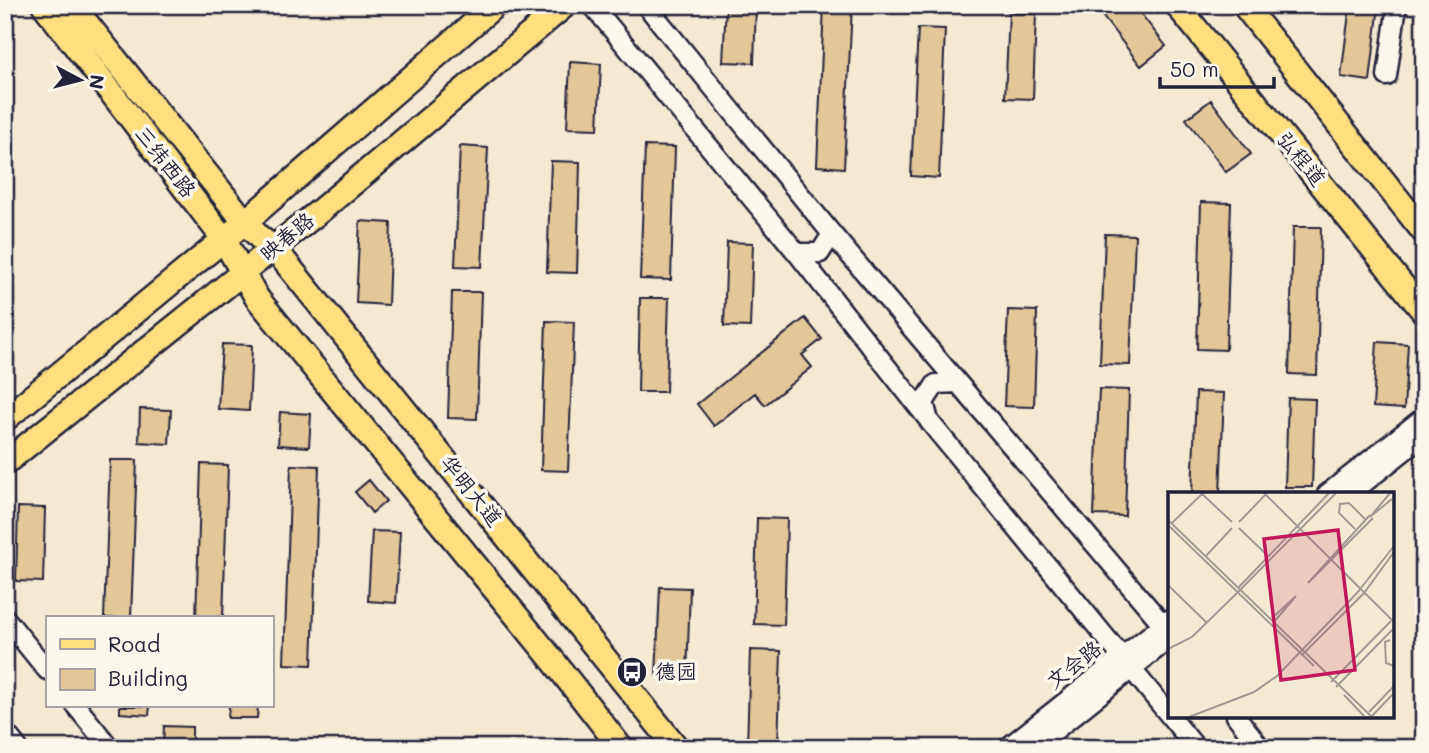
<svg xmlns="http://www.w3.org/2000/svg" width="1429" height="753" font-family="Mali,'LXGW WenKai TC',sans-serif">
	<rect width="100%" height="100%" fill="#f4e9d3"/>
	<filter id="ink" filterUnits="userSpaceOnUse"><feTurbulence type="fractalNoise" baseFrequency=".0143" numOctaves="2"/><feDisplacementMap in="SourceGraphic" scale="14" xChannelSelector="R" yChannelSelector="G"/><feConvolveMatrix kernelMatrix="1 2 1 2 8 2 1 2 1" color-interpolation-filters="sRGB"/></filter>
	<g filter="url(#ink)">
		<path fill="#e4c798" stroke="#22223b" stroke-width="2" d="M726,5h30l-2,58 -31,-1z
			M824,5l28,1 -8,162 -27,-2z
			M1111,5h23l32,41 -25,20 -41,-53z
			M1350,5h29l-9,76 -29,-4z
			M1009,13l27,1 -3,85 -28,-1z
			M918,28l27,1 -6,149 -28,-2z
			M570,62l31,2 -3,65 -31,-1z
			M1211,100l40,54 -25,18 -40,-53z
			M1424,103v69l-9,-1z
			M460,146l28,2 -6,119 -27,-1z
			M645,146l30,1 -4,133 -31,-1z
			M551,161l29,1 -3,111 -30,-1z
			M1201,202l30,1 -5,147 -29,-1z
			M360,221l31,2 -3,82 -32,-2z
			M1293,227h28l-4,148 -28,-1z
			M1105,234l30,1 -5,130 -30,-1z
			M727,242l26,1 -3,84 -26,-1z
			M452,292h29l-4,127 -29,-1z
			M640,298h29l-3,94h-28z
			M1008,310l29,1 -3,96 -30,-1z
			M805,318l17,21 -20,16 10,12 -47,38 -10,-12 -41,33 -17,-22z
			M546,321l28,1 -6,149 -27,-1z
			M1377,342l31,2 -4,65 -31,-2z
			M222,344l30,1 -3,66 -31,-2z
			M1099,389l30,1 -4,126 -31,-1z
			M1196,392l28,1 -4,101h-28z
			M1288,398l27,1 -3,88h-27z
			M140,409l31,1 -2,34 -30,-2z
			M280,412l31,2 -2,33 -31,-2z
			M110,460h27l-6,158h-27z
			M201,464l27,1 -5,153h-27z
			M291,465l28,1 -7,199 -28,-1z
			M369,480l17,21 -14,12 -17,-21z
			M18,507l27,1 -2,74 -27,-1z
			M757,518l30,1 -3,106 -30,-1z
			M372,531l28,1 -4,71 -28,-2z
			M660,587l30,1 -3,89 -31,-1z
			M750,650l31,1 -3,97h-31z
			M120,706h30l-1,9 -29,-2z
			M229,706h29l-1,12h-29z
			M164,726l28,1v21h-29z"/>
		<g fill="none" stroke-linecap="round" stroke-linejoin="round">
			<g stroke="#22223b" stroke-width="23">
				<path id="minor" d="M592,5l205,248h23l12,-19 -186,-229
					M1387,76l10,-71
					M832,234l126,149
					M797,253l130,165
					M1327,494l97,-77
					M1350,494l74,-59
					M5,618l42,52
					M1170,633l-212,-250 -22,1 -12,18 5,19 241,295
					M76,706l34,42
					M1170,716l26,32
					M1236,716l25,32
					M5,732l13,16
					M1007,748l163,-129
					M1033,748l137,-110"/>
			</g>
			<g stroke="#22223b" stroke-width="28">
				<path id="major" d="M44,5l179,233 34,60 298,365 66,85
					M72,5l173,217 15,16 14,10 403,500
					M1177,5l247,307
					M1244,5l180,227
					M5,419l240,-197 250,-217
					M5,463l316,-253 244,-205"/>
			</g>
			<use href="#minor" stroke="#fbf7ec" stroke-width="18"/>
			<use href="#major" stroke="#fddf80" stroke-width="23"/>
		</g>
	</g>
	<defs>
		<g id="bus-disc" transform="scale(1.575)"><circle r="9.5" fill="#22223b" stroke="#fbf7ec"/><path d="M-5-6H5V4H4V6H2V4H-2V6H-4V4H-5ZM-3.5-4V0h7V-4ZM-3.5 1.2v1.5H-2V1.2ZM2 1.2v1.5H3.5V1.2Z" fill="#fff"/></g>
	</defs>
	<g fill-rule="evenodd">
		<use href="#bus-disc" x="632" y="672"/>
	</g>
	<g text-anchor="middle" stroke-width="7" stroke-linejoin="round" paint-order="stroke">
		<g font-size="21" fill="#22223b" stroke="#fbf7ec">
			<text transform="translate(1301 159) rotate(51)" y="7">弘程道</text>
			<text transform="translate(165 162) rotate(52)" y="7">三纬西路</text>
			<text transform="translate(287 237) rotate(-39)" y="7">映春路</text>
			<text transform="translate(471 491) rotate(51)" y="7">华明大道</text>
			<text transform="translate(1074 665) rotate(-38)" y="7">文会路</text>
		</g>
		<g font-size="21" fill="#22223b" stroke="#fbf7ec" text-anchor="start">
			<text x="655" y="679">德园</text>
		</g>
	</g>
	<g transform="translate(1168 492)">
		<rect width="226" height="226" fill="#f4e9d3"/>
		<path fill="none" stroke="#a09996" stroke-width="2" d="M32,0l32,30M95,0l131,130M223,0l-21,25 22,-18M202,23l-62,68 65,-65M0,28l204,197M71,30l29,-30M3,32l33,-32M0,33l146,141M71,36l29,28M187,37l-16,-16 1,-9 9,-1 16,16M37,65l27,-29M0,93l39,38M70,96l92,-96M70,100l99,-100M104,126l24,-22 -22,26M222,148l-5,2 1,21 8,3M0,157l24,-12 45,-44M135,162l61,-61 30,-41M163,190l60,-61M168,195l58,-59M176,203l21,22M201,220l25,-26M204,224l22,-23M21,225l65,-25 23,-16 80,-83 37,-47"/>
		<path fill="#c2185b" fill-opacity="0.15" stroke="#c2185b" stroke-width="3.5" d="M170,38l17,140 -74,10 -17,-141z"/>
		<rect width="226" height="226" fill="none" stroke="#22223b" stroke-width="3.5"/>
	</g>
	<rect width="1429" height="753" fill="none" stroke="#fbf7ec" stroke-width="28"/>
	<rect x="14" y="14" width="1401" height="725" fill="none" stroke="#22223b" stroke-width="2.5" filter="url(#ink)"/>
	<rect x="46" y="616" width="228" height="91" fill="#fbf7ec" stroke="#a4a2a5" stroke-width="2"/>
	<rect x="60" y="639" width="35" height="10" fill="#fddf80" stroke="#a4a2a5" stroke-width="2"/>
	<text x="108" y="652" font-size="21" fill="#22223b">Road</text>
	<rect x="60" y="669" width="35" height="21" fill="#e4c798" stroke="#a4a2a5" stroke-width="2"/>
	<text x="108" y="686" font-size="21" fill="#22223b">Building</text>
	<g transform="translate(80 80) rotate(97)" stroke="#fbf7ec" stroke-width="5" paint-order="stroke">
	<path d="M0-5L12 26L0 18L-12 26Z" fill="#22223b"/>
	<text y="-10" font-size="19" font-weight="bold" text-anchor="middle" fill="#22223b">N</text>
	</g>
	<path d="M1160 77v10h114v-10" fill="none" stroke="#22223b" stroke-width="3.5"/>
	<text x="1170" y="77" font-size="21" fill="#22223b" stroke="#fbf7ec" stroke-width="5" paint-order="stroke">50 m</text>
</svg>
